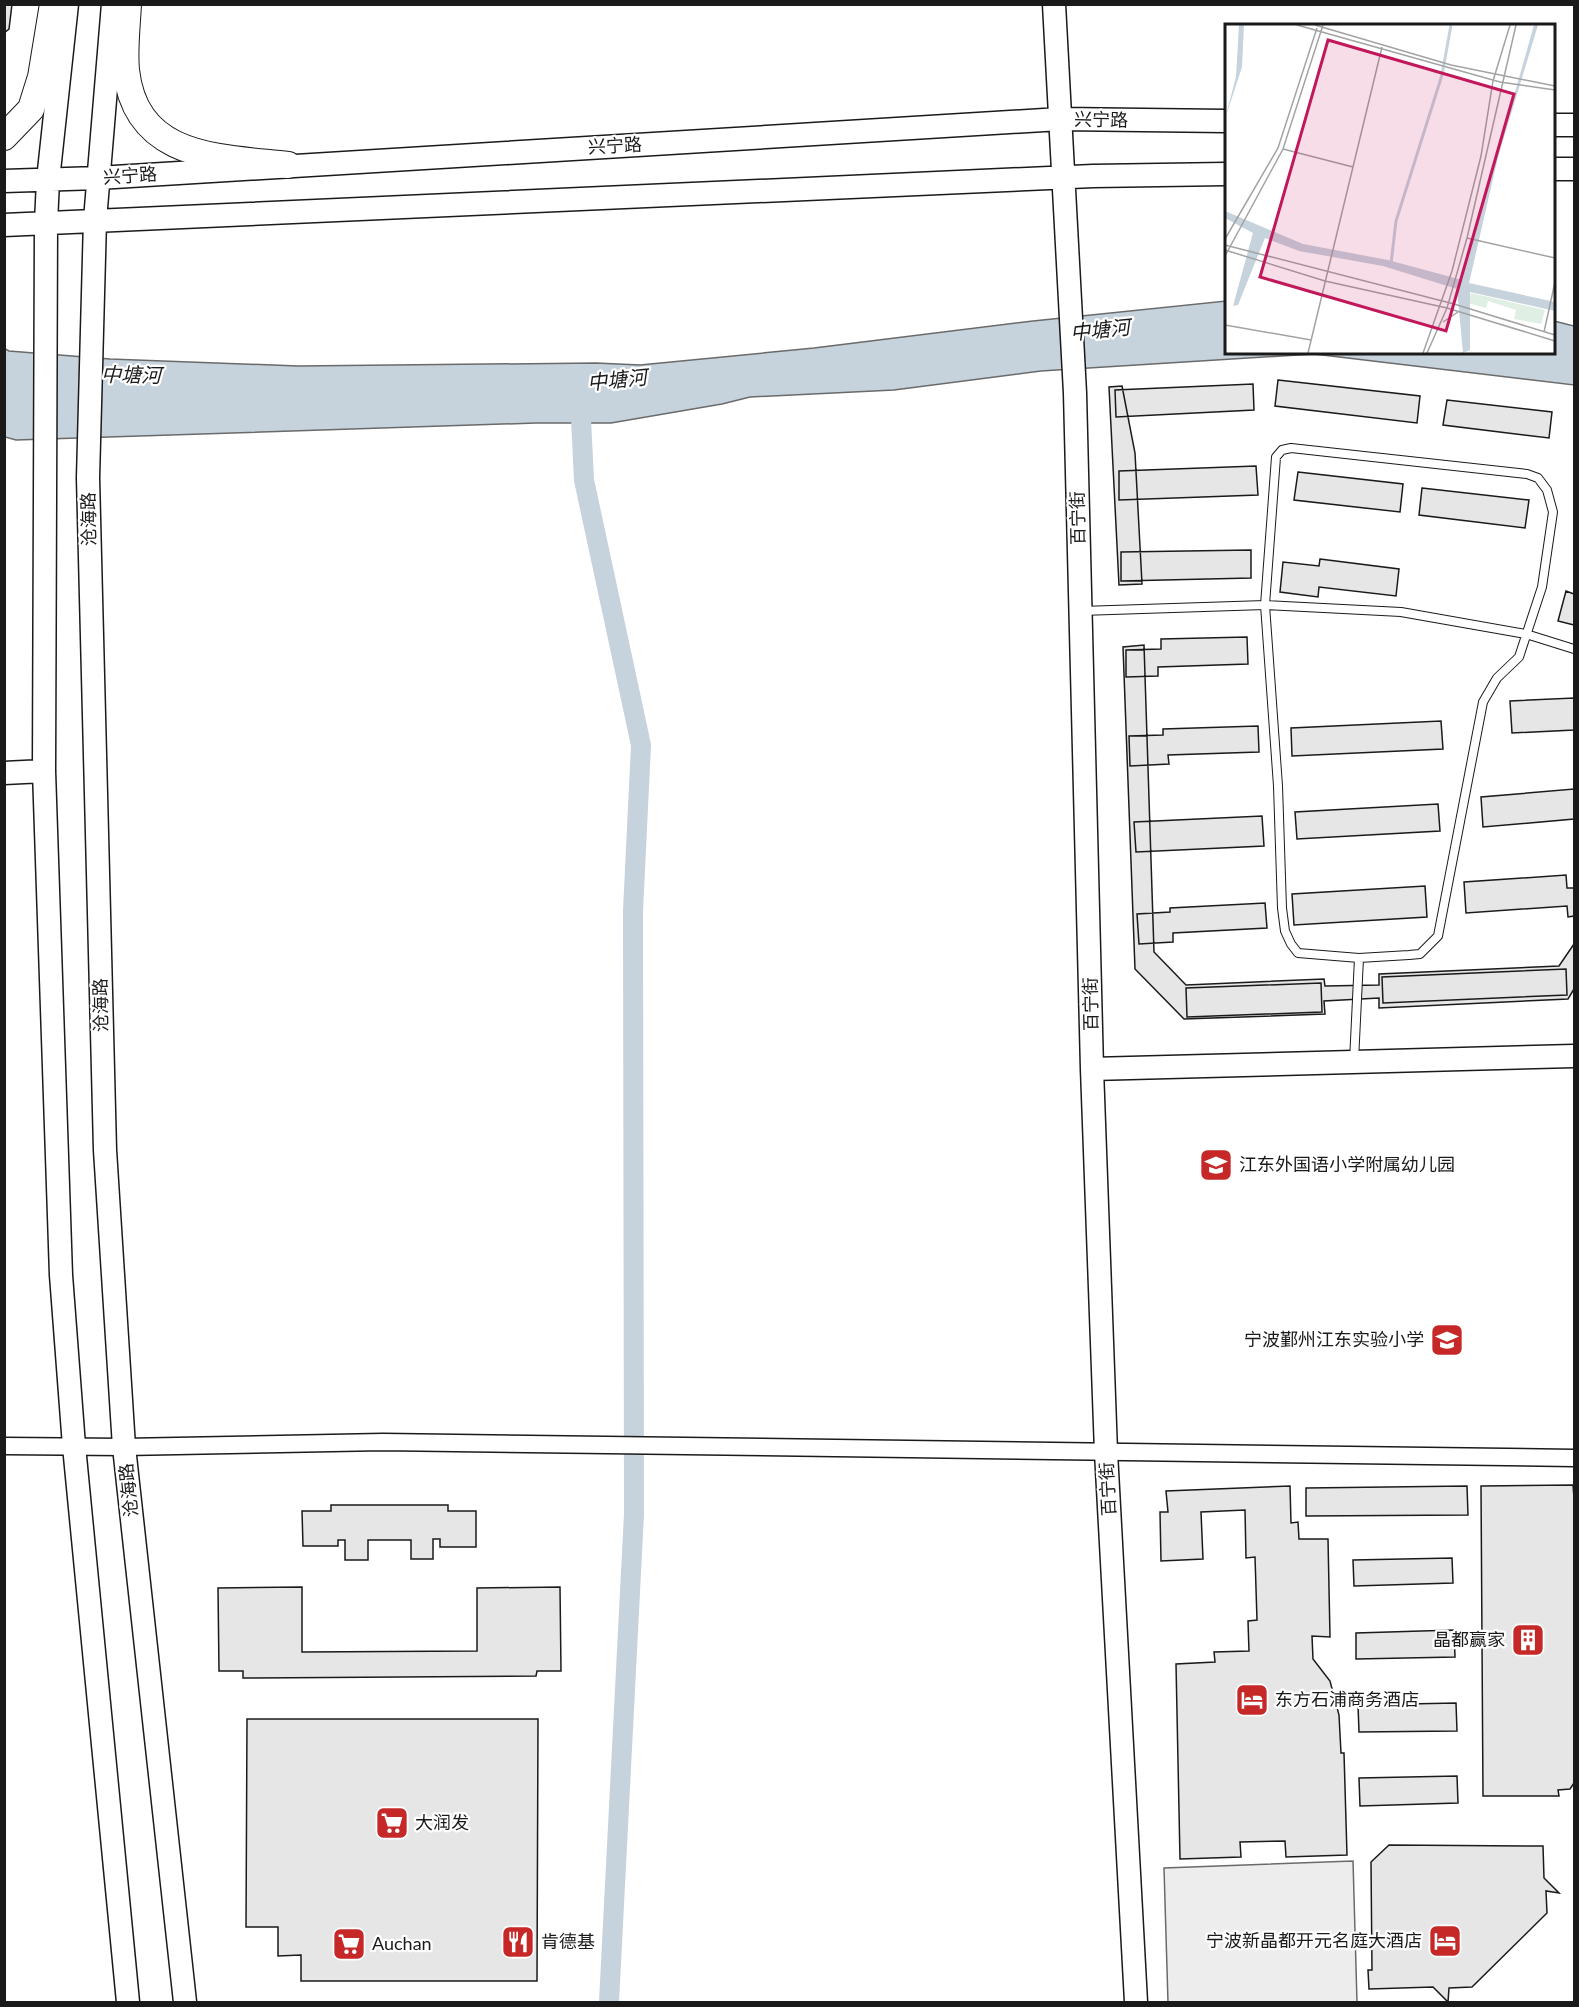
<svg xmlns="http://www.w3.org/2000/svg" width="1579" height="2007" font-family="Lato,'Noto Sans SC',sans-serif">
	<rect width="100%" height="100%" fill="#fff"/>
	<path fill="#ededed" stroke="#6a6a6a" stroke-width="1.5" d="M1353,1861l4,141h-189l-4,-134z"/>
	<path fill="#c6d2dc" stroke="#6a6a6a" stroke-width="1.5" d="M1226,301v51h328v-31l20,5v59l-260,-31 -273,17 -147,19 -144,7 -28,7 -111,19h-75l-520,17 -11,-3 -1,-89 5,3 101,8 188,7 298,-3 44,2 174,-17 219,-27z"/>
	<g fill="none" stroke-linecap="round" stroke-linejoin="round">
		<path stroke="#c6d2dc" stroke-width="20" d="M580,398l4,82 57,265 -8,166 1,603 -25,488"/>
	</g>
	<path fill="#e6e6e6" stroke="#1a1a1a" stroke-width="1.5" d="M4,4h8l-3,25 -5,4z
		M1278,380l142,16 -3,27 -142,-17z
		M1253,384l1,26 -138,7 -1,-27z
		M1122,386l13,67 7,131 -23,1 -10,-198z
		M1447,400l105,12 -3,26 -106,-13z
		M1256,466l2,29 -139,5v-29z
		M1298,472l105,12 -3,28 -106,-12z
		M1422,488l107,12 -4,28 -106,-13z
		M1251,550v28l-130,3v-29z
		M1320,559l79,10 -3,27 -77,-9 -1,10 -38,-5 3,-30 36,4z
		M1566,591l8,3v31l-16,-4z
		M1247,637l1,27 -90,3v9l-32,1v-27l35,-1v-10z
		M1144,645l10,307 32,33 138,-6 1,7 54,-1v-11l180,-8 15,-22v45l-6,10 -189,9v-10l-55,3 1,13 -141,5 -49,-50 -12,-322z
		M1574,698v32l-62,3 -2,-32z
		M1441,721l2,28 -151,7 -1,-28z
		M1258,726l1,26 -91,3 1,9 -39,2 -1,-30 34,-1v-6z
		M1574,789v30l-91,8 -2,-30z
		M1438,804l2,27 -143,8 -2,-27z
		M1262,816l2,30 -128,6 -2,-30z
		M1566,875l1,13h7v28l-6,1 -1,-11 -101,7 -2,-31z
		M1425,886l2,31 -133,8 -2,-31z
		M1265,903l2,25 -94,5v9l-34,2 -2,-30 33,-2v-4z
		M1566,969l1,26 -184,8 -1,-26z
		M1321,983l1,29 -135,5 -1,-29z
		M1573,1485l1,13v285l-4,6 -12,1 1,6h-76l-2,-310z
		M1290,1486l1,37 7,-1 1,17h29l2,98 -18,-1 1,23 17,22 9,34 2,38h3l3,102 -61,2 -1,-16 -45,1 1,15 -61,2 -4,-195 39,-2 -1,-10 35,-1 -1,-30 9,-1 -2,-63 -9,1 -1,-48 -44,2 2,47 -42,2 -1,-49h8l-2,-21z
		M1467,1486l1,29 -162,1v-28z
		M331,1505h117v6h28v36h-36v-8h-7v20h-22v-19h-43v20h-23v-20h-7v6h-35l-1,-35h29z
		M1452,1558l1,25 -99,3 -1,-26z
		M302,1587v65l175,-1v-63l83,-1 1,84h-24l-1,5 -293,2v-7h-24l-1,-83z
		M1454,1630l1,27 -99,2v-26z
		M1456,1703l1,28 -98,1 -1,-27z
		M247,1719h291l-1,262h-236v-26l-23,1v-29h-32z
		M1457,1776l1,27 -98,3 -1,-28z
		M1389,1845l154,1 1,32 15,15 -13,-2 1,22 -75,74 -23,1 -1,14 -15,-15 -64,2 -1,-19h4l-1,-108z"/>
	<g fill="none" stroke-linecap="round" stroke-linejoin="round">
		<g stroke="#1a1a1a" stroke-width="10">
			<path id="lane" d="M1291,448l236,26 11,4 9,12 6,22 -11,75 -23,70 -22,21 -14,24 -45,234 -18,18 -11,1 -50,3 -61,-5 -7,-9 -6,-13 -3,-23 -4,-122 -13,-181 11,-148 6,-7z
				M1081,611l184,-6 136,7 125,22 48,15
				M1354,1061l5,-103"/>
		</g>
		<g stroke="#1a1a1a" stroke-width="19">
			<path id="street" d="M4,1446l120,1 259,-5 1191,16"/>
		</g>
		<g stroke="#1a1a1a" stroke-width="25">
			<path id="secondary" d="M67,4l-19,176 -2,43 -2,548 17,504 13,171 54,556
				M113,4l-18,216 -7,258 17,672 19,297 61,555
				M1054,4l21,389 17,676 14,383 30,550
				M1554,125h20
				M1554,169h20
				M4,181l94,-3 962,-59 166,2
				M4,225l1089,-49 133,-2
				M4,773l40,-2
				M1092,1069l482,-13"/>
		</g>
		<g stroke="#1a1a1a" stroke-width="28">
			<path id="primary" d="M128,4c-1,21 -4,45 -2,66 10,89 91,87 162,95
				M4,137l27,-28 10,-32 12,-73"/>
		</g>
		<use href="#lane" stroke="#fff" stroke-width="8"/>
		<use href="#street" stroke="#fff" stroke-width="16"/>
		<use href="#secondary" stroke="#fff" stroke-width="22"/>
		<use href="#primary" stroke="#fff" stroke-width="26"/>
	</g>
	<defs>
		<g id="school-square" transform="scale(1.725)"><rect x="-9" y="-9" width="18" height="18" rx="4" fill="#c62828" stroke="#fff"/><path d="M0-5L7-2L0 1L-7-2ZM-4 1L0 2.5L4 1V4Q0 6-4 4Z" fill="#fff"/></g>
		<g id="building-square" transform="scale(1.725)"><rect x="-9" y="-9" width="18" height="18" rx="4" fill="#c62828" stroke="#fff"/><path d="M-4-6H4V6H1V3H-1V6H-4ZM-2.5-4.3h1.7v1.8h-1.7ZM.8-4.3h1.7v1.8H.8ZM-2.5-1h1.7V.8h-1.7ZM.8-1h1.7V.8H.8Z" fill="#fff"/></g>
		<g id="hotel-square" transform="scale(1.725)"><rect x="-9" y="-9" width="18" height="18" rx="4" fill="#c62828" stroke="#fff"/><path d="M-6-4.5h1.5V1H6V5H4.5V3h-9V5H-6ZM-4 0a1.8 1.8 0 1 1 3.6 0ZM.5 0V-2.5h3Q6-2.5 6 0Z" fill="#fff"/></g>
		<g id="supermarket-square" transform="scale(1.725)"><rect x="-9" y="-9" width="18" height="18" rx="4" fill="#c62828" stroke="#fff"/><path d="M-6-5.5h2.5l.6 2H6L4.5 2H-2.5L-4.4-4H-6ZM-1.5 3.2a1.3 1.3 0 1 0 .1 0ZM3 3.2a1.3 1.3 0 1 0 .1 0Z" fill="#fff"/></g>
		<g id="restaurant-square" transform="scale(1.725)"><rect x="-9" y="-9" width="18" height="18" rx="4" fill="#c62828" stroke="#fff"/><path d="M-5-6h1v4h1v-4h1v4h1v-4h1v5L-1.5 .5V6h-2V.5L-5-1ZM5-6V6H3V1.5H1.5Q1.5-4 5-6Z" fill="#fff"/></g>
	</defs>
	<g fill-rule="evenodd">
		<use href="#school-square" x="1216" y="1165"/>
		<use href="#school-square" x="1447" y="1340"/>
		<use href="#building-square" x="1528" y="1640"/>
		<use href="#hotel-square" x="1252" y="1700"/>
		<use href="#supermarket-square" x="392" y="1823"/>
		<use href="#hotel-square" x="1445" y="1941"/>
		<use href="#restaurant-square" x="518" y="1942"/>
		<use href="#supermarket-square" x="349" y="1944"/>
	</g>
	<g text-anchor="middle" stroke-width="4.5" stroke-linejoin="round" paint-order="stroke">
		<g font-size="18" fill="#1a1a1a" stroke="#fff">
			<text transform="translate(1101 120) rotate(1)" y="6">兴宁路</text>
			<text transform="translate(615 146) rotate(-3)" y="6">兴宁路</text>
			<text transform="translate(130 176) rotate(-4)" y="6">兴宁路</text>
			<text transform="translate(1078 518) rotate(-91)" y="6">百宁街</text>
			<text transform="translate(89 519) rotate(-91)" y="6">沧海路</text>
			<text transform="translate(1091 1004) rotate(-91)" y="6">百宁街</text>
			<text transform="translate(101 1005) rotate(-91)" y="6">沧海路</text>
			<text transform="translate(1108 1489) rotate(-93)" y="6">百宁街</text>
			<text transform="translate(129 1490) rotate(-96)" y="6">沧海路</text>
		</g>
		<g font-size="18" fill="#1a1a1a" stroke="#fff" text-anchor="start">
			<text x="1239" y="1171">江东外国语小学附属幼儿园</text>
			<text x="1424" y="1346" text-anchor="end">宁波鄞州江东实验小学</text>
			<text x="1505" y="1646" text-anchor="end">晶都赢家</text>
			<text x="1275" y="1706">东方石浦商务酒店</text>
			<text x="415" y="1829">大润发</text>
			<text x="1422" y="1947" text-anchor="end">宁波新晶都开元名庭大酒店</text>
			<text x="541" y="1948">肯德基</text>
			<text x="372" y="1950">Auchan</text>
		</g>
		<g font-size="20" font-style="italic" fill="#1a1a1a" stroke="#fff">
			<text transform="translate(1100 330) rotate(-6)" y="7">中塘河</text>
			<text transform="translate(131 375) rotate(1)" y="7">中塘河</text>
			<text transform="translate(617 380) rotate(-6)" y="7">中塘河</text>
		</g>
	</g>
	<g transform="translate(1225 24)">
		<rect width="330" height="330" fill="#fff"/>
		<path d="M246,269l74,17 -4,14 -27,-5 2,-9 -28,-9 -2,7 -18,-5z" fill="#e0efe3"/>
		<path d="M14,1h5l-2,42 -17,52 11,-42zM309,1h4l-40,132 -29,126 86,19v9l-85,-19v58l-7,3 -6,-64 -74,-23 -84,-15 -34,-13 -27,67 -5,1 20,-73 -28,-15v-7l78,33 85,16 74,20z" fill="#c6d2dc"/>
		<path fill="none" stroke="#c6d2dc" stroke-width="3" d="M166,240l5,-43 46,-146 9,-50"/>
		<path fill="none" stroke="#a3a3a3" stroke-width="1.5" d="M72,1l203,57 55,8M90,1l136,40 104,21M58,125l70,18M242,214l88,20M0,215l53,-91 39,-120M0,221l229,59 101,31M0,226l100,31 122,27 108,33M0,232l58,-107 40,-124M218,298l15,-10M0,301l86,15M319,308l11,-50M83,329l74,-306M198,329l29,-82 29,-115 12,-75 17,-56M202,329l20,-45 20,-70 49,-213"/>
		<path fill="#c2185b" fill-opacity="0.15" stroke="#c2185b" stroke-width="3" d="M103,16l186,54 -68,237 -186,-54z"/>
		<rect width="330" height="330" fill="none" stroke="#1a1a1a" stroke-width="3"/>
	</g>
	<rect width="1579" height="2007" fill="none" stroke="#1a1a1a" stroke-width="12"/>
</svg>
